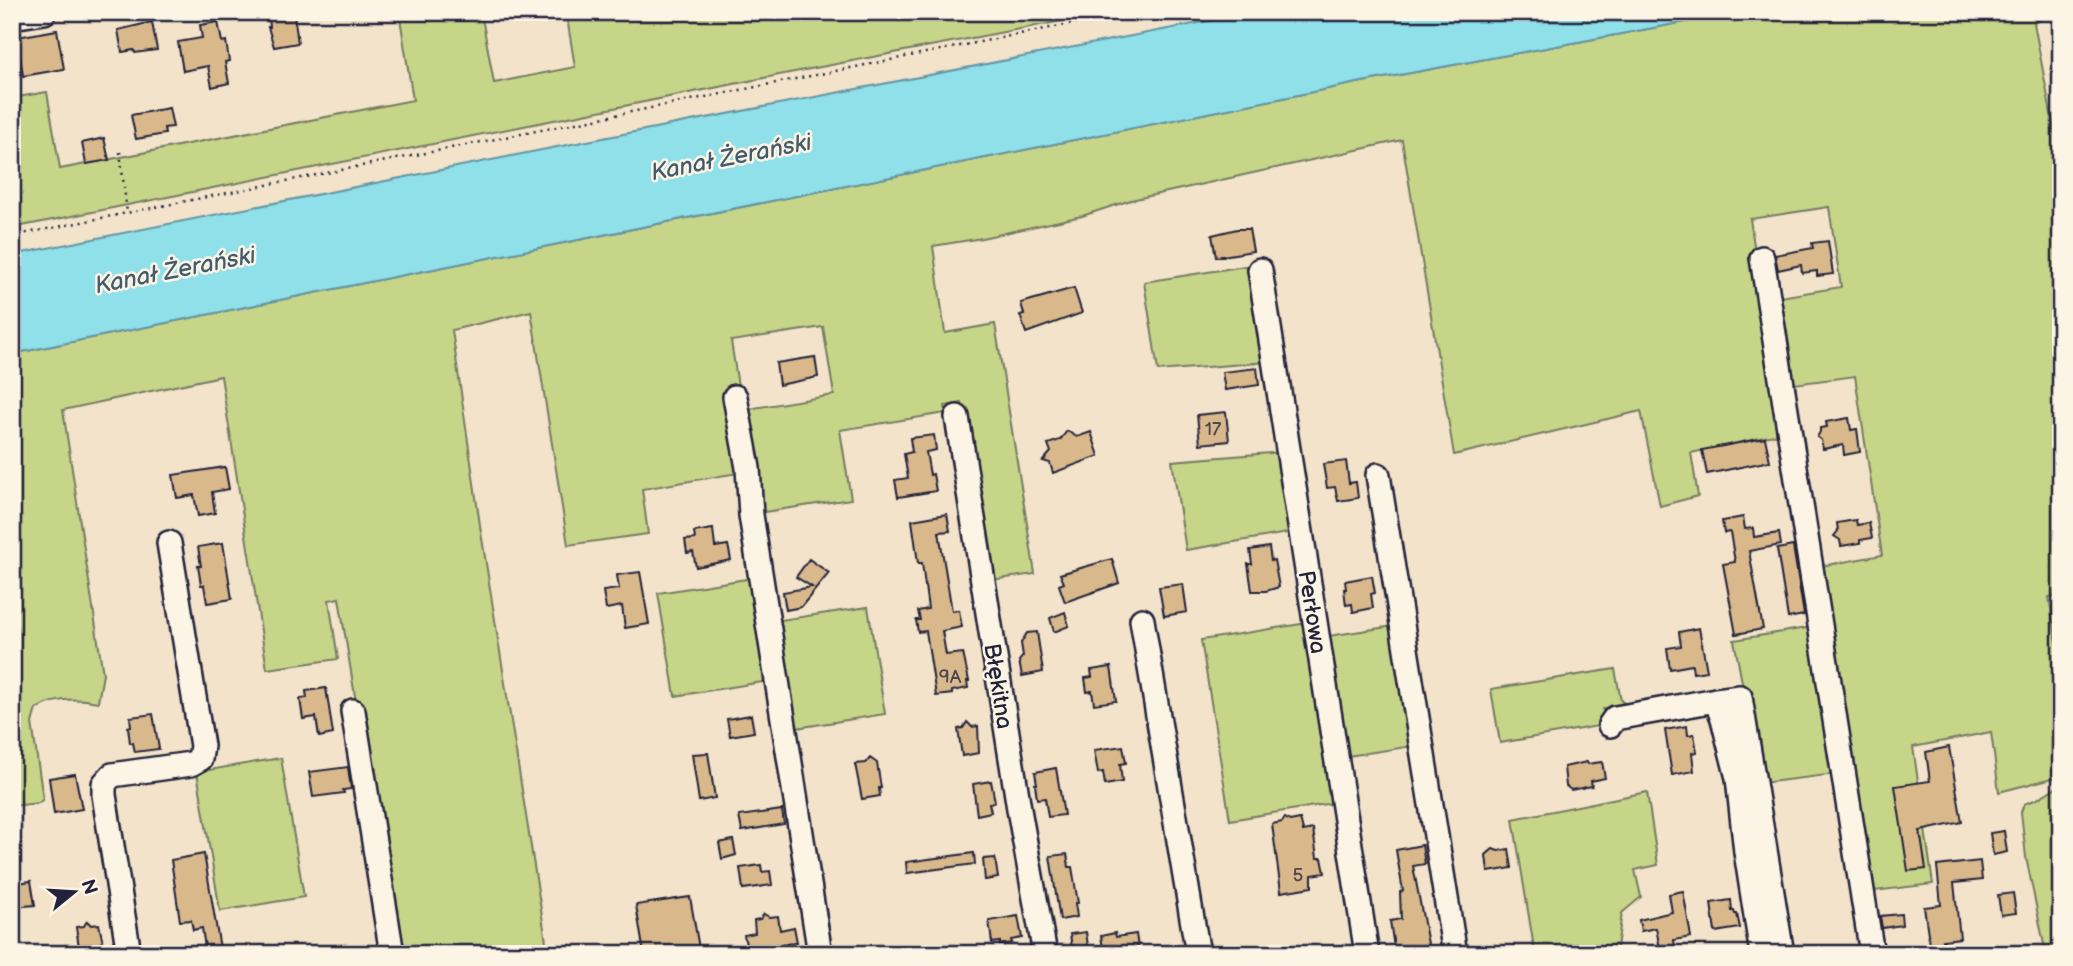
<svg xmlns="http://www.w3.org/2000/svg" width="2073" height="966" font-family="'Balsamiq Sans',sans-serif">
	<rect width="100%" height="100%" fill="#f2e3ca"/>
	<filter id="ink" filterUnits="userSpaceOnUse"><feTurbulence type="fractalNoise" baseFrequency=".0143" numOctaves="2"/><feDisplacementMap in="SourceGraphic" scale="14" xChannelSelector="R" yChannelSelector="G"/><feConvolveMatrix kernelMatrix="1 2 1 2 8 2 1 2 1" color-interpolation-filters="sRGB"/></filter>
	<g filter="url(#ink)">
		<path fill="#c7d589" stroke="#747c62" stroke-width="2" d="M399,12h82l13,71 81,-16 -9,-55h543l-325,62 -772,154v-130l35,-6 13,77 353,-69z
			M1739,12h315l-20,11 27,144v428l-12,2 12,69v110l-62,16 -8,-60 -78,15 20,137 -67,8 -50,-325 66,-12 -27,-179 -68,9 -13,-87 67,-11 -12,-80 -79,12 33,214 -92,20 7,43 -38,10 -19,-95 -187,44 -52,-315 -271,60 -49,16 -100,22 -49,8 12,87 50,-9 40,250 -43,6 -30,-177 -17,3 1,7 -106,17 11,69 -94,14 -15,-103 92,-15 -11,-68 -92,14 7,45 -8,1 14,85 -102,17 6,45 -80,11 -37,-234 -79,19 29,202 67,422h-151l-58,-356 -10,2 9,59 -71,10 -46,-293 -158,34 40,264 -5,28c-21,-4 -43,-4 -62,7l-4,14 11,76 -4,4 -27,3v-452l1350,-272z
			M1252,265l15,97 -109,9 -14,-89z
			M1282,452l12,80 -108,18 -14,-89z
			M753,578l16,103 -94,15 -17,-103z
			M868,607l17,107 -95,15 -16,-108z
			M1308,623l31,179 -109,18 -29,-180z
			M1394,626l19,120 -72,11 -19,-120z
			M1813,627l23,147 -75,9 -27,-143z
			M1615,669l6,32 6,3 -24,5 1,16 -104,18 -9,-54z
			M281,758l23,139 -84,14 -23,-139z
			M2061,787v167h-15l-20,-97 -5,-45 3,-8 13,-5 18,-11z
			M1647,792l11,73 -23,5 6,27 -19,16 -6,41h-81l-22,-135z"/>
		<path fill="#8fe0e9" stroke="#6394a3" stroke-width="2" d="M1256,12h483l-377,70 -1350,272v-99l565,-112z"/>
		<path fill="#d9b98c" stroke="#22223b" stroke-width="2" d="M294,14l4,29 -24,4 -6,-20h2l-1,-9z
			M152,22l5,28 -22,3 -1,-3 -12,2 -4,-22z
			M218,22l4,20 4,-1 3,20 -4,1 4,21 -17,4 -4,-21 -25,5 -5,-29 24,-4 -2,-13z
			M57,30l7,39 -41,7 -6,-39z
			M169,108l4,19 -9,1 1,6 -29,5 -5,-24z
			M104,138l5,22 -23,4 -4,-21z
			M1237,229h12l4,22 -37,6 -4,-22z
			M1828,241l5,33 -16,2v-5l-15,2 -1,-8 -23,5 -3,-15 38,-7 -1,-5z
			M1074,288l8,25 -56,20 -6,-18 4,-1 -3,-11z
			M815,357l3,20 -39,8 -3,-22z
			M1257,368l2,17 -34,5 -3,-18z
			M1226,412l3,29 -29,3 -3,-29z
			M1849,418l2,12 6,-1 3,23 -16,3 -1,-10 -20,4 -2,-9 -4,-3 3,-5v-4l7,-1 -1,-5z
			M1067,431l10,6 14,-5 8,24 -46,17 -3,-10 -7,-2 8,-9 -3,-8 12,-4z
			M934,435l2,15 -10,2 4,23 3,-1 3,17 -38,6 -3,-17 13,-2 -4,-24 8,-2 -2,-14z
			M1765,438l5,23 -63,13 -5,-24z
			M1346,461l3,22 7,-1 2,16 -20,3 -3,-14 -8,1 -4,-24z
			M225,467l4,22 -17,3 3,21 -17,3 -4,-21 -17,3 -4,-23z
			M947,514l3,17 -11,1 13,79 7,-1 3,17 -20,4 4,24 17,-2 6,28h-2l1,7 -16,3v3l-16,2 -10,-65 -8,1 -2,-12h4l-2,-9 10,-2 -6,-46h-4l-6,-43z
			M1743,517l2,12 8,-1 1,9 25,-4 2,12 -32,6 14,78 -27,5 -13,-70 12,-2 -5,-30 -6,1 -2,-12z
			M1856,520l1,5 12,-2 3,15 -12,2v3l-19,3 -1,-6 -6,-4 4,-5 -1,-8z
			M713,529l2,18 13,-2 3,15 -35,7 -3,-15 -6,1 -2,-13 10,-1 -1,-7z
			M223,543l9,56 -25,4 -3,-18h-3l-3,-19h3l-3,-19z
			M1793,546l11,69 -16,3 -11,-69z
			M1269,547l2,14 3,-1 5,27 -13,4h-14l-4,-27h4l-2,-14z
			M809,559l20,14 -28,34 -15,3 -3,-18 29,-5 -16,-10z
			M1112,559l7,24 -54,19 -6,-17 5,-2 -4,-9z
			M640,572l9,52 -24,4 -3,-22 -16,3 -3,-18 16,-2 -2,-14z
			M1372,576l3,17 -4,1 2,14 -20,4 -1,-8 -6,1 -2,-16h2l-1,-8z
			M1183,584l4,28 -23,4 -5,-29z
			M1065,612l4,14 -15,6 -4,-14z
			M1699,628l8,43 -14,2 -1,-8 -22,4 -3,-21 14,-2 -2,-14z
			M1037,632l6,40 -21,4 -3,-15 4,-5 -2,-13 6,-10z
			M1111,667l5,34 -22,3 -2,-13 -5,1 -2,-14 7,-1 -1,-7z
			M326,688l7,46 -14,3 -3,-20 -13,2 -3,-20 7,-1 -1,-7z
			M153,714l6,35 -24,3 -2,-9h-3l-2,-16 3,-1 -1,-9z
			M751,715l3,17 -24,4 -3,-17z
			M967,722l5,5 6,-1 1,27 -17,3 -4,-27 5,-1z
			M1687,726l1,9 6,-1 3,18 -5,1 2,18 -22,4 -7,-45z
			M1123,746l3,17 -6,1 2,18 -17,3 -2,-13 -5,1 -4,-23z
			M1949,747l13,75 -42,9 6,38 -18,2 -13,-85 35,-5 -4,-29z
			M708,753l7,45 -16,3 -7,-47z
			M870,758l7,5 4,25h-2l1,8 -18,3 -7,-35 11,-1z
			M1587,762l1,2 14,-2 3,16 -14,3 1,5 -21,4 -5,-4 -2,-19z
			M348,767l3,22 -8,1 1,3 -31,4 -4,-25z
			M1056,768l8,47 -16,2 -3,-19 -8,1 -2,-15h2l-2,-12z
			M75,774l7,35 -28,5 -5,-36z
			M991,781l4,21 -6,1 2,9 -14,3 -4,-31z
			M782,810l2,14 -42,7 -3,-15z
			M1285,818l5,3 10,-2 3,12 10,-2 4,29h5l3,15 -13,2v12l-31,5 -9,-68 10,-2z
			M2004,831l3,21 -14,3 -3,-22z
			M733,840l3,15 -14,4 -3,-16z
			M1422,845l3,19 -12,2 17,88h-35l-5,-33 11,-2 -1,-27 3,-1 -7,-41z
			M1493,849l5,2 11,-2 3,19 -24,4 -2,-17z
			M974,853l1,11 -68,9 -1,-11z
			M204,854l12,71 5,29h-15l-4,-26 -9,2 -2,-10 -11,1 -9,-61z
			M1067,854l2,13h3l6,36h-3l2,14 -17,3 -10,-64z
			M995,858l3,20 -13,2 -2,-21z
			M1980,861l2,19 -28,3 6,55 -17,2 2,14h-14l-7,-47 17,-2 -4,-39z
			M761,865l1,7 8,-1 2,14 -29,4 -3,-21z
			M31,881l4,24 -23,2v-23z
			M1683,891l8,46 -17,3 2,14h-15l-5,-26 -15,3 -2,-11 33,-8 -3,-18z
			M2013,893l3,20 -15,2 -3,-20z
			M690,897l10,57h-56l-8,-49z
			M1731,900l1,11h2l1,3h2l3,14 -25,4 -4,-29z
			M764,914l5,3 9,-1 2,14 14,-3 3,15 -15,3 1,2 -29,4v-2l-7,1 -3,-15 11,-2 -1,-13 6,-1z
			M1901,914l1,11 -20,3 -2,-12z
			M1018,916l4,22 -11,2 1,3 -12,2v-3l-8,1 -3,-22z
			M87,921l4,4 8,-1 4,19 -3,1 2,8 -20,2 -2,-7h-1l-3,-20 8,-1z
			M1086,932l2,14 -16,2 -2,-14z
			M1115,933l1,4 20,-3 3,20h-35l-3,-18z"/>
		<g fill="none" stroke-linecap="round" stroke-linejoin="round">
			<g stroke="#22223b" stroke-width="28">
				<path id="minor" d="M12,17l32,-5
					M1762,258l110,696
					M1260,270l107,684
					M735,397l13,71 3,47 69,439
					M957,417l63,398 25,139
					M1378,475l77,479
					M1142,620l56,334
					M1716,700l24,-3 42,257
					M353,711l39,243
					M1610,725l5,-7 6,-1 95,-17 7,19 15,59 8,74 16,102
					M129,954l-25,-159v-11l8,-9 79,-11 9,-5 2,-13 -33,-203"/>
			</g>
			<path stroke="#22223b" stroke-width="2.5" stroke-dasharray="2 5" stroke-linecap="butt" d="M120,152l7,61
				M12,236l1118,-224"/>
			<use href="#minor" stroke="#fcf5e5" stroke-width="23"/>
		</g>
	</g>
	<g text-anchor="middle" stroke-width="5" stroke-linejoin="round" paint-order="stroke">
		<g font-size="19" fill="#50484f">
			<text x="1213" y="435">17</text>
			<text x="950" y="683">9A</text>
			<text x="1298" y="881">5</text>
		</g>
		<g font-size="23" fill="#22223b" stroke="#fcf5e5">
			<text transform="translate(1313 612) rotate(81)" y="8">Perłowa</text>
			<text transform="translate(999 686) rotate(81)" y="8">Błękitna</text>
		</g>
		<g font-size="24" font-style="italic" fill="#435b6f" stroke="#fcf5e5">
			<text transform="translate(731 157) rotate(-11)" y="8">Kanał Żerański</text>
			<text transform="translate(175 270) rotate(-11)" y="8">Kanał Żerański</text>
		</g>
	</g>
	<rect width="2073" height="966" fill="none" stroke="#fcf5e5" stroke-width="42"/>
	<rect x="21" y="21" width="2031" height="924" fill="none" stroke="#22223b" stroke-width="2.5" filter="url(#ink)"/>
	<g transform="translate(74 892) rotate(72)" stroke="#fcf5e5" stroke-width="5" paint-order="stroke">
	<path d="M0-5L12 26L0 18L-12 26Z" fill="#22223b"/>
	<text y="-10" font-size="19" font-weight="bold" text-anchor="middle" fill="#22223b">N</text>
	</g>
</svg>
